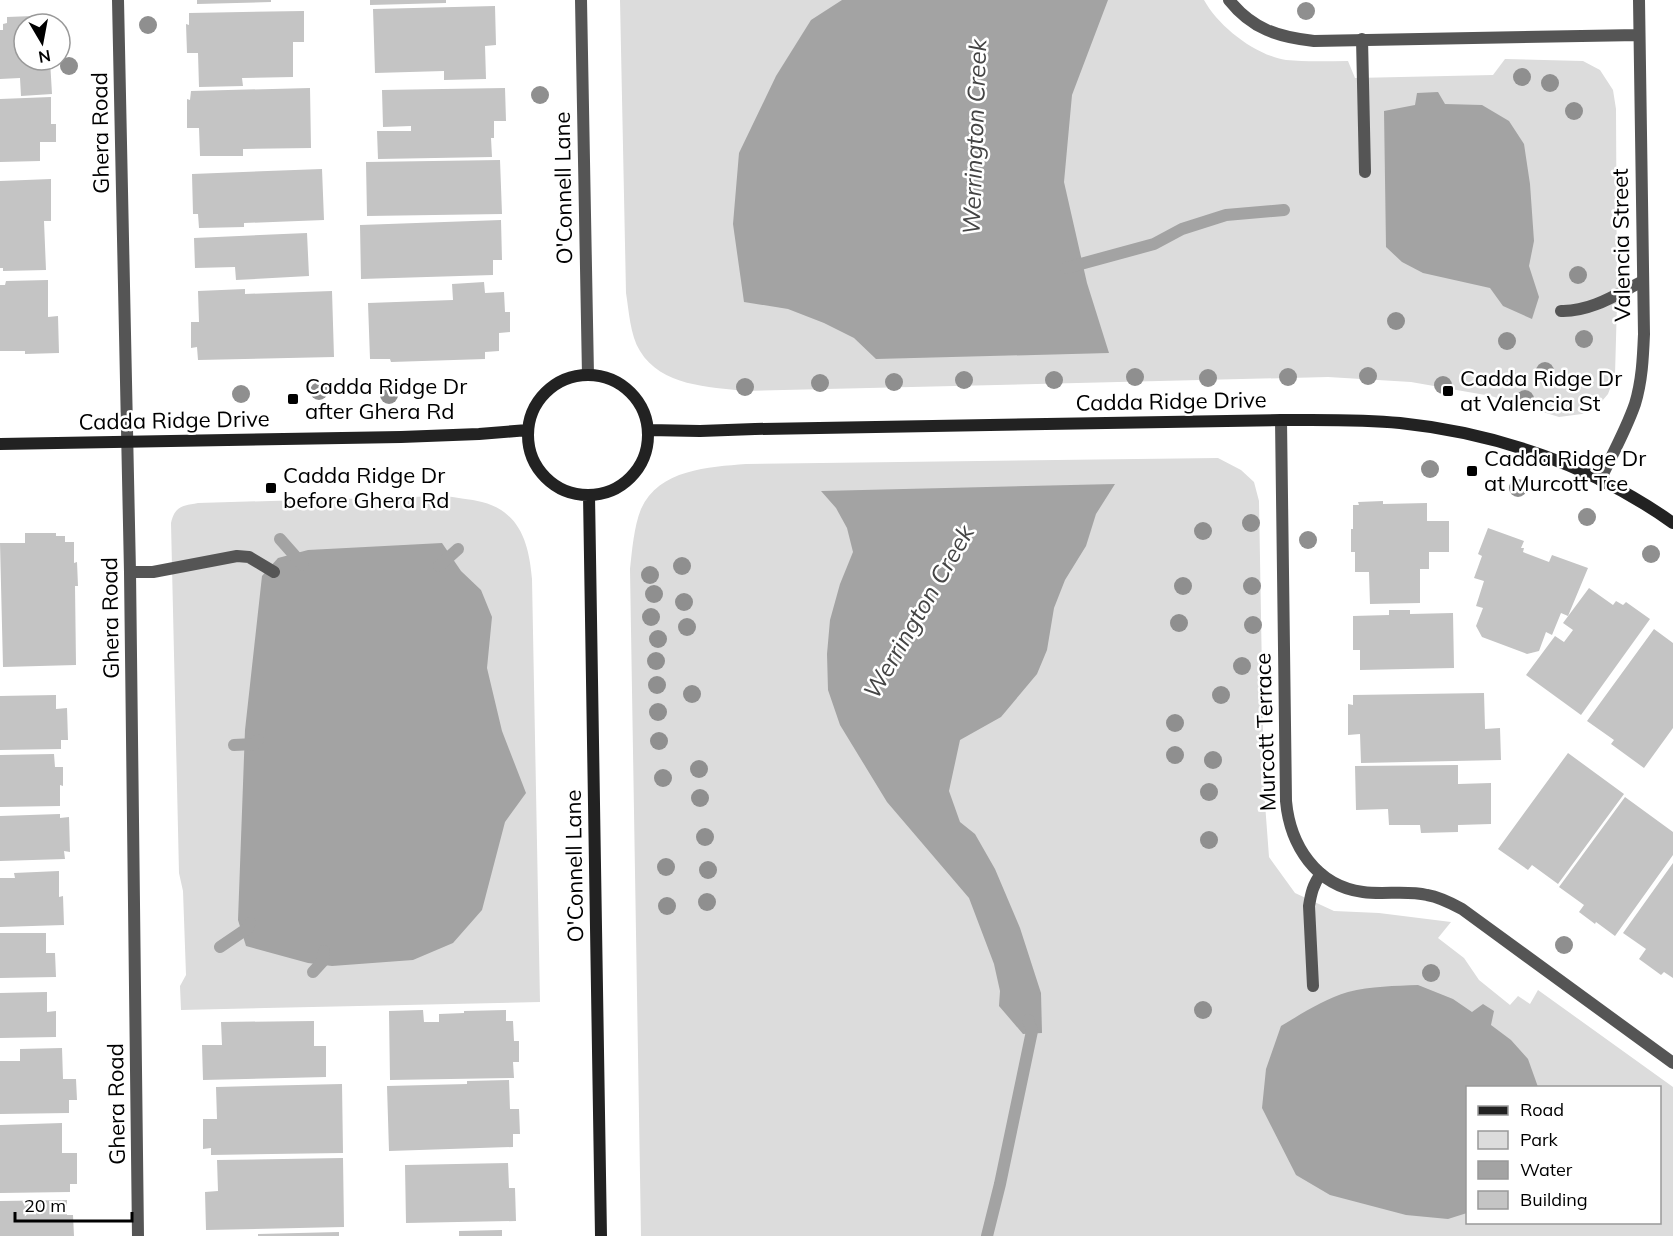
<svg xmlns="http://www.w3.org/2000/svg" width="1673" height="1236" font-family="Mulish,sans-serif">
	<rect width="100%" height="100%" fill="#fff"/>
	<path fill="#dcdcdc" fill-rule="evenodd" d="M620,0h584c15,27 51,55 82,60 20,2 42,1 62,1l7,17 138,-3 12,-16 78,2 17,9 13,20 3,19 1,194 -2,72 -7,19 -11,13 -15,7 -23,3 -68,-21 -80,-14 -83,-5 -583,14c-36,-4 -84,-5 -105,-40 -10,-16 -11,-40 -14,-58z
		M1218,458l23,12 13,12 5,19 5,289 5,67 26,36 39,18 45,2 72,9 -13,16 26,20 15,22 31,25 8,-9 12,8 8,-14 135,97v149h-1032l-11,-667c2,-18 4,-43 11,-60 18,-40 68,-42 105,-45zM1468,1088h192v134h-192z
		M445,496c12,2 25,3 37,6 39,10 47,43 50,77l8,423 -359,8 -1,-24 6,-11 -3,-84 -4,-18 -8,-350c4,-17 11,-17 27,-20z"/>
	<path fill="#a3a3a3" d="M842,0h266l-36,95 -8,87 23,101 22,70 -233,6 -22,-21 -30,-15 -36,-14 -44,-7 -11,-78 6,-71 37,-77 35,-56z
		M1438,92l7,12 37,1 27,16 15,23 6,40 4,57 -5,25 10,31 -7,22 -29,-13 -13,-18 -67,-15 -21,-11 -16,-15 -2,-136 31,-6 2,-12z
		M1115,484l-19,30 -10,32 -21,34 -11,28 -7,42 -10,24 -36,43 -41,23 -11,51 11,31 15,12 20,35 25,59 21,65 1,40 -19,1 -24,-28 1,-15 -6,-27 -25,-66 -82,-96 -47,-77 -12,-35 -1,-36 3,-34 10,-36 13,-32 -6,-24 -11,-20 -15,-17z
		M442,543l19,28 20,19 11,27 -5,51 15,63 24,62 -21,29 -23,88 -29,33 -40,17 -81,6 -24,-3 -62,-17 -8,-26 7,-190 17,-154 16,-18 30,-8z
		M1418,985l35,14 19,13 11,-8 11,7 -3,14 20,15 17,19 10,28 -70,1 -1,125 -19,6 -42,-4 -76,-20 -34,-20 -34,-67 4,-39 15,-43c22,-13 43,-27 67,-34 23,-6 47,-6 70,-7z"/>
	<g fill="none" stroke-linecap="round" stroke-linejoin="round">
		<path stroke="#a3a3a3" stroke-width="12" d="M1066,268l88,-24 28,-15 44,-14 58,-5
			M280,539l23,26
			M439,566l19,-17
			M234,745l20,-1 4,-4
			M220,947l28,-19 2,-5
			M313,972l10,-11 1,-10
			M987,1236l13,-52 32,-153 -4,-11"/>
	</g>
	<path fill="#c4c4c4" d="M197,0h74v2l-74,2z
		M370,0h76v3l-76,2z
		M495,6l1,39 -11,1 1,33 -42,1v-9l-69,2 -2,-64z
		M304,11v31h-11v35l-51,1 1,8 -44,1 -1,-34h-11l-1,-29 3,1v-12z
		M33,16v6l15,-1v3h-24v36h26l2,34 -31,2 -1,-18 -20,1v-49h3v-6l4,-1v-6z
		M310,88l1,60 -68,1v7h-43l-1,-28h-12v-29l3,1 1,-9z
		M505,88l1,33h-12v17h-3l1,19 -114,2 -1,-28h34v-5l-28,1 -1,-37z
		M51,97v27h5v18h-16v19l-40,1v-63z
		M500,160l2,54 -135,2 -1,-54z
		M322,169l2,51 -80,3v4l-45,1 -1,-14h-5l-1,-40z
		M51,179v42h-7l2,49 -43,1v-3h-3v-87z
		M501,220l1,40h-9v15l-132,4 -1,-54z
		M307,233l2,43 -73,4 -1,-13 -40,1 -1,-30z
		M48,280v37l10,-1 1,37 -34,1v-3h-25v-66h5l1,-4z
		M484,282l1,11 19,-1 1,20h5v20l-11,1v18l-14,1v7l-94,3 -1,-3h-20l-2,-56 85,-3 -1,-16z
		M245,289v5l87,-3 2,66 -136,3 -1,-13 -6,1v-26h8l-1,-31z
		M1383,501v3l44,-1v18h22v31h-20v17h-9v34l-50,1 -1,-32h-14v-20h-4v-23h2v-24h6l-1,-3z
		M1488,528l36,13 -3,7h3l-1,4 26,10 3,-7 36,13 -20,48 -7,-3 -9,22 -6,-3 -7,19 -12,3 -45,-17 -6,-11 7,-18 -7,-2 8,-25 -10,-3 8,-22 -4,-2z
		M25,533h31v3h9v6h9v21l3,-1 1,24h-3l1,79 -73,2 -3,-124h25z
		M1589,588l24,17 3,-4 7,4 3,-3 24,17 -69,96 -55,-40 29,-39 9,6 9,-12 -10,-7z
		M1389,610h21v4l43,-1 1,55 -94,2v-20h-7v-34l36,-1z
		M1654,629l19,14v85l-29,40 -33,-24 3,-4 -27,-19z
		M1484,693l1,36 15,-1 1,32 -140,3 -1,-29 -12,1v-31l5,1v-10z
		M56,695v14l11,-1 1,32h-7v9l-61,1v-54z
		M1568,753l56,41 -66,90 -26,-19 -4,5 -30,-21z
		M54,754l1,13h8v19l-3,-1v21l-60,1v-52z
		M1458,765v19l33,-1v41l-33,1v7l-37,1 -1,-8h-31l-1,-16 -32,1 -1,-44z
		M1625,797l48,35v23l-58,81 -19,-14 -1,2 -16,-12 5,-7 -25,-18z
		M60,814v4l9,-1 1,35 -6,-1 1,8 -65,2v-45z
		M1673,863v115l-9,-6 -3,3 -22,-16 7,-10 -23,-16z
		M59,871v26l4,-1 1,29 -64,2v-49h15l-1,-5z
		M0,933h46v20h9l1,24 -56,1z
		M47,992v20l9,-1v26l-56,1v-45z
		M423,1010l1,12h15v-8l25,-1v-2l42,-1v11h7l1,20h5v21h-6l1,16 -124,2 -1,-69z
		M314,1021v25h12v31l-123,3 -1,-35h20l-1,-23z
		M62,1048l1,31h13l1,21h-8v13l-69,1v-53h20v-12z
		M509,1080l1,29h9l1,25h-7v13l-124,4 -2,-65 80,-2v-3z
		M342,1084l1,69 -132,2v-7l-8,1v-30h14l-1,-32z
		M62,1123v30h15v31h-7v8l-70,1v-68z
		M343,1158l1,69 -138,3 -1,-38 13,-1 -1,-31z
		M508,1163l1,25h6l1,33 -110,2 -1,-58z
		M67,1200v15h6l1,21h-74v-35z
		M502,1230v6h-43v-5z
		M339,1232v4h-81v-2z"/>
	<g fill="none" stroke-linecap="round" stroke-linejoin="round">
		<path stroke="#555" stroke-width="12" d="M1362,39l3,133
			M1561,311c30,1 56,-17 82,-30
			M130,572h23l84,-16 12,1 25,15
			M1313,986l-4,-80c2,-12 4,-22 12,-32"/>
		<path stroke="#555" stroke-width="12" d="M118,0l12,572 8,664
			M581,0l7,375
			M1229,0c23,29 49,37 85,41l325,-6
			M1281,420l5,381c4,44 30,85 77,91 21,3 43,-2 64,3 12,2 24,8 35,14l211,154
			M1600,480c12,-25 26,-50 35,-76 7,-23 8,-46 9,-70l-5,-334"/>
		<path stroke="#222" stroke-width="12" d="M528 435a60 60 0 1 1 120 0a60 60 0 1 1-120 0Z
			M648,430l52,1 55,-2 526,-9c39,0 80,-1 119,3 97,10 193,43 273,100
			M0,444l401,-7 78,-3 49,-4
			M589,495l12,741"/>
	</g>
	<g fill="#8f8f8f">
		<circle cx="1306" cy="11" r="9"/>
		<circle cx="148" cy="25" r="9"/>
		<circle cx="69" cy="66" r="9"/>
		<circle cx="1522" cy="77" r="9"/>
		<circle cx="1550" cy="83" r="9"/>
		<circle cx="540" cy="95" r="9"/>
		<circle cx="1574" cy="111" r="9"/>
		<circle cx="1578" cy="275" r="9"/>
		<circle cx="1396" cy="321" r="9"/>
		<circle cx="1584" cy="339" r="9"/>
		<circle cx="1507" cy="341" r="9"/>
		<circle cx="1545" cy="371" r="9"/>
		<circle cx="1368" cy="376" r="9"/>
		<circle cx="1135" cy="377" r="9"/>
		<circle cx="1288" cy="377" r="9"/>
		<circle cx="1208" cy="378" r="9"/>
		<circle cx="964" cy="380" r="9"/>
		<circle cx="1054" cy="380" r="9"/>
		<circle cx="894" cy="382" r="9"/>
		<circle cx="820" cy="383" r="9"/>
		<circle cx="1443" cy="385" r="9"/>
		<circle cx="745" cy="387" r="9"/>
		<circle cx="319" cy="391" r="9"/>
		<circle cx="241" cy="394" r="9"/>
		<circle cx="389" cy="395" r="9"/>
		<circle cx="1525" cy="399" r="9"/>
		<circle cx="1430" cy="469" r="9"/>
		<circle cx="1518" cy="488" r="9"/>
		<circle cx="1587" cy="517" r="9"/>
		<circle cx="1251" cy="523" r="9"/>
		<circle cx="1203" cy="531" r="9"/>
		<circle cx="1308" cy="540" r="9"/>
		<circle cx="1651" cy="554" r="9"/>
		<circle cx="682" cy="566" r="9"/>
		<circle cx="650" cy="575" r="9"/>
		<circle cx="1183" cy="586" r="9"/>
		<circle cx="1252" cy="586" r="9"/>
		<circle cx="654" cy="594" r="9"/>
		<circle cx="684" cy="602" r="9"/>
		<circle cx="651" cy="617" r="9"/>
		<circle cx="1179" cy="623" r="9"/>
		<circle cx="1253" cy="625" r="9"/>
		<circle cx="687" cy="627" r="9"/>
		<circle cx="658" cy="639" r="9"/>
		<circle cx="656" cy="661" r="9"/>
		<circle cx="1242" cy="666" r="9"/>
		<circle cx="657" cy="685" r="9"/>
		<circle cx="692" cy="694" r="9"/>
		<circle cx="1221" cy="695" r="9"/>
		<circle cx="658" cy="712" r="9"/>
		<circle cx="1175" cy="723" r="9"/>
		<circle cx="659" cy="741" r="9"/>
		<circle cx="1175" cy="755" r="9"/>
		<circle cx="1213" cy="760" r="9"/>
		<circle cx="699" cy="769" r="9"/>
		<circle cx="663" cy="778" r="9"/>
		<circle cx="1209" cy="792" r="9"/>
		<circle cx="700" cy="798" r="9"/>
		<circle cx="705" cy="837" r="9"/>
		<circle cx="1209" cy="840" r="9"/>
		<circle cx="666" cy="867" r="9"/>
		<circle cx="708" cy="870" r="9"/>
		<circle cx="707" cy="902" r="9"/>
		<circle cx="667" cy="906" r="9"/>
		<circle cx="1564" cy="945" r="9"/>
		<circle cx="1431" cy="973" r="9"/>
		<circle cx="1203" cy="1010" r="9"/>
	</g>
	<g fill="#000" stroke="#fff" stroke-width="2">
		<rect x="1442" y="385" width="12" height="12" rx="3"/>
		<rect x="287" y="393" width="12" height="12" rx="3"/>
		<rect x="1466" y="465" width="12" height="12" rx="3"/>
		<rect x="265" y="482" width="12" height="12" rx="3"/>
	</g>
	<g text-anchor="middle" stroke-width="5" stroke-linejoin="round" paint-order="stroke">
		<g font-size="22" fill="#000" stroke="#fff">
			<text transform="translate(100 133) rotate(-91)" y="8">Ghera Road</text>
			<text transform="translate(563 188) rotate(-91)" y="8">O'Connell Lane</text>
			<text transform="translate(1621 245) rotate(-91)" y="8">Valencia Street</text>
			<text transform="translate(1171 401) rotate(-1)" y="8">Cadda Ridge Drive</text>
			<text transform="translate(174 420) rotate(-1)" y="8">Cadda Ridge Drive</text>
			<text transform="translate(110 618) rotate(-91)" y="8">Ghera Road</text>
			<text transform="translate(1265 732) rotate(-92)" y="8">Murcott Terrace</text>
			<text transform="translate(574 866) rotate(-91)" y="8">O'Connell Lane</text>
			<text transform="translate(116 1104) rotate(-91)" y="8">Ghera Road</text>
		</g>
		<g font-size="22" fill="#000" stroke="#fff" text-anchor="start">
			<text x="1460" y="386">Cadda Ridge Dr<tspan x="1460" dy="25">at Valencia St</tspan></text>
			<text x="305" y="394">Cadda Ridge Dr<tspan x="305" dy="25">after Ghera Rd</tspan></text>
			<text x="1484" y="466">Cadda Ridge Dr<tspan x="1484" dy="25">at Murcott Tce</tspan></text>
			<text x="283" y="483">Cadda Ridge Dr<tspan x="283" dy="25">before Ghera Rd</tspan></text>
		</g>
		<g font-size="24" font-style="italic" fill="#444" stroke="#fff">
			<text transform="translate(975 137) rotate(-88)" y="8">Werrington Creek</text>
			<text transform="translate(919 612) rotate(-60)" y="8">Werrington Creek</text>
		</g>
	</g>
	<rect x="1466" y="1086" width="195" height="138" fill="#ffffff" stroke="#999999" stroke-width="1.5"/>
	<rect x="1478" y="1106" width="30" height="9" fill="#222222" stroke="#999999" stroke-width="1.5"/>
	<text x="1520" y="1116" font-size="18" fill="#000000">Road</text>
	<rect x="1478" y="1131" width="30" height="18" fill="#dcdcdc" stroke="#999999" stroke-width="1.5"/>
	<text x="1520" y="1146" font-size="18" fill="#000000">Park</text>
	<rect x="1478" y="1161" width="30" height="18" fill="#a3a3a3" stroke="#999999" stroke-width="1.5"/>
	<text x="1520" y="1176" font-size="18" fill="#000000">Water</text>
	<rect x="1478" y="1191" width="30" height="18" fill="#c4c4c4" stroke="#999999" stroke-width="1.5"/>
	<text x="1520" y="1206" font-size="18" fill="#000000">Building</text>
	<g transform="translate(42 42) rotate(170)"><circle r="28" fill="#ffffff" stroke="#999999" stroke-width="1.5"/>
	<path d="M0-4.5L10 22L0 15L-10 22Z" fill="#000000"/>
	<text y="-9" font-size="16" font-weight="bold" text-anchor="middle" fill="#000000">N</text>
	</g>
	<path d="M15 1212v9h117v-9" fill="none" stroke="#000000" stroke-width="3"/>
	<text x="24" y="1212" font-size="18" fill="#000000" stroke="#ffffff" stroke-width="4.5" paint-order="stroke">20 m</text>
</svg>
